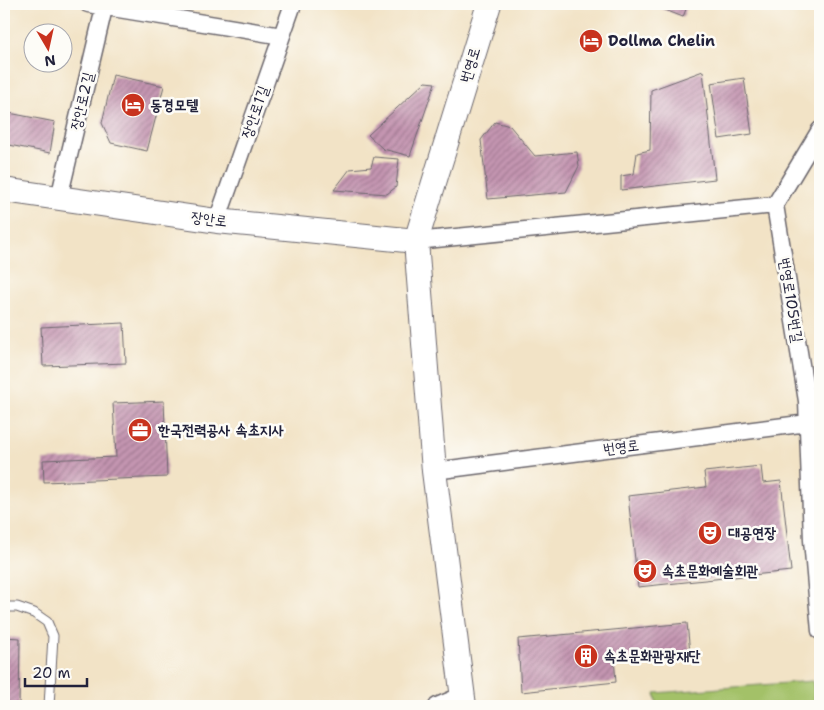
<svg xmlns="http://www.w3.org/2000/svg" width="824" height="710" font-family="'Shantell Sans','Poor Story',sans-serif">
	<defs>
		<pattern id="building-hatch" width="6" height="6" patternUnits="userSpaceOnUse" patternTransform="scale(1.25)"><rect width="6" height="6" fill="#c495b1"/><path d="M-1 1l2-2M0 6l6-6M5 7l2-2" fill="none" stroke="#9f7991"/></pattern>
	</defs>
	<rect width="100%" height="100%" fill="#fdfcf7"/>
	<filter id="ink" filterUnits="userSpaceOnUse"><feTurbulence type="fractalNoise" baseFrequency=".02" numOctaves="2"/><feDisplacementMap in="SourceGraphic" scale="10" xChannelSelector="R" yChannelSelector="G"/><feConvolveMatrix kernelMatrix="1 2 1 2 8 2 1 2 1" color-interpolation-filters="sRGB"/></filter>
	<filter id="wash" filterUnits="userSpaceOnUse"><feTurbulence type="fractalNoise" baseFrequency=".0096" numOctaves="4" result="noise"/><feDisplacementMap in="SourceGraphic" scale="20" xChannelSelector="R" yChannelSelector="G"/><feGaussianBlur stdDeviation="1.12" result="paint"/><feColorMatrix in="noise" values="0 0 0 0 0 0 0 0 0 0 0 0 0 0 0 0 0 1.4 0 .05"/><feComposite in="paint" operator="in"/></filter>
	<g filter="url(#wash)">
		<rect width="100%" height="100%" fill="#f2e3c6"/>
		<path fill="#a3c168" stroke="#627252" d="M813,681l2,25h-158l-2,-13z"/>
		<g id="blocks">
			<path fill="url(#building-hatch)" d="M650,4h38l-5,13z
				M703,71l12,108 -94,11v-14l13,-2 3,-21 13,-3 1,-60z
				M113,75l51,11 -17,65 -36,-8 -9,-20z
				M744,78l8,56 -33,5 -8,-56z
				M425,82l10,1 -25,73 -27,-7 -15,-14z
				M4,112l51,10 -5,31 -46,-9z
				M495,122l15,4 25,30 42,-4 2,14 -13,26 -78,7 -7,-59z
				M374,157l25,2 -3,28 -9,7 -53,-4 16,-21 21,-2z
				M124,323l2,40 -83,3 -2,-39z
				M164,401l3,76 -123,5 -1,-22 73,-3 -3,-54z
				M761,466l2,17 18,-2 10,90 -153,16 -10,-91 78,-9 -2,-15z
				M687,623l3,30 -76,6 2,23 -95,10 -3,-53z
				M4,637l16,1 -1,68h-15z"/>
		</g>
	</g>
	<g filter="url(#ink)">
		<use href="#blocks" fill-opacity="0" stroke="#6b666c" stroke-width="1"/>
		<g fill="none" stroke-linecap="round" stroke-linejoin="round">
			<g stroke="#6b666c" stroke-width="11">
				<path id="lane" d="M814,147l-3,6 9,2
					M4,607h13l17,6 13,9 6,14 -4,70"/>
			</g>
			<g stroke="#6b666c" stroke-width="19">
				<path id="street" d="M88,4l194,32
					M820,130l-45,75 32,196 5,139 8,91
					M59,198l46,-194
					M217,221l76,-217
					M416,241l359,-36
					M434,471l374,-48
					M437,706l26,-11"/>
			</g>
			<g stroke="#6b666c" stroke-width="26">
				<path id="secondary" d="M4,190l213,31 199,20
					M464,706l-30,-235 -18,-230 73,-237"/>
			</g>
			<use href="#lane" stroke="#fff" stroke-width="9"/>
			<use href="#street" stroke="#fff" stroke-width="16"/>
			<use href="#secondary" stroke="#fff" stroke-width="24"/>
		</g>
	</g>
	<defs>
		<g id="hotel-disc" transform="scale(1.25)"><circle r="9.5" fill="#c8321e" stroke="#fdfcf7"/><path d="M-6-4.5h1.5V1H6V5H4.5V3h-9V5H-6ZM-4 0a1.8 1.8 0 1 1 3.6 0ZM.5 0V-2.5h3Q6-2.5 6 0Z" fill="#fff"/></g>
		<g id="office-disc" transform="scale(1.25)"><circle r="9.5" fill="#c8321e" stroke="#fdfcf7"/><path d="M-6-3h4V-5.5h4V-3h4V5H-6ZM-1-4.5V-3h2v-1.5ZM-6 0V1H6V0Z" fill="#fff"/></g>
		<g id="theatre-disc" transform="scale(1.25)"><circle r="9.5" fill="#c8321e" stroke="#fdfcf7"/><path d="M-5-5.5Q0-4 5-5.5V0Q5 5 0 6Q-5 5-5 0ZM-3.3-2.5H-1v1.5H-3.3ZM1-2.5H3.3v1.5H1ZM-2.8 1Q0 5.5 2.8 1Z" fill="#fff"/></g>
		<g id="building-disc" transform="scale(1.25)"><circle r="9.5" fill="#c8321e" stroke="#fdfcf7"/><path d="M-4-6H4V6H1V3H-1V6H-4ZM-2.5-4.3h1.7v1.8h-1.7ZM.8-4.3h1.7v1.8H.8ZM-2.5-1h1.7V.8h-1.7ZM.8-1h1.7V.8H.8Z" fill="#fff"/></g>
	</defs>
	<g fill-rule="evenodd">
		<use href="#hotel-disc" x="591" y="41"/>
		<use href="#hotel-disc" x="133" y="105"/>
		<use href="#office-disc" x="140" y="430"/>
		<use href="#theatre-disc" x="710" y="533"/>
		<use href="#theatre-disc" x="645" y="571"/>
		<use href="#building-disc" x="586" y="656"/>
	</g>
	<g text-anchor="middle" stroke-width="5" stroke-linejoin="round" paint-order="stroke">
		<g font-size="15" font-weight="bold" fill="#22223b" stroke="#fdfcf7" text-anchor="start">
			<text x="608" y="46">Dollma Chelin</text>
			<text x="150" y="110">동경모텔</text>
			<text x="158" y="435">한국전력공사 속초지사</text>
			<text x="728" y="538">대공연장</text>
			<text x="662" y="576">속초문화예술회관</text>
			<text x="604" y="661">속초문화관광재단</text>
		</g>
		<g font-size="15" fill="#22223b" stroke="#fdfcf7">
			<text transform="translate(470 65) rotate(-73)" y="5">번영로</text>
			<text transform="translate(82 101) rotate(-77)" y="5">장안로2길</text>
			<text transform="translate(255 112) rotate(-71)" y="5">장안로1길</text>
			<text transform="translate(209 219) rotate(7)" y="5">장안로</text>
			<text transform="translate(791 300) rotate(81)" y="5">번영로105번길</text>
			<text transform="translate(621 447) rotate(-7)" y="5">번영로</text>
		</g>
	</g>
	<rect width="824" height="710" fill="none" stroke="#fdfcf7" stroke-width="20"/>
	<g transform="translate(48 48) rotate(171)"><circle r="24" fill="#fdfcf7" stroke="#a5a5ac"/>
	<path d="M0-4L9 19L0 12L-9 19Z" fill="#c8321e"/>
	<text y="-8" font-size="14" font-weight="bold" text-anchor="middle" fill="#22223b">N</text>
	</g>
	<path d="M25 678v8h62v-8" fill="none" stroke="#22223b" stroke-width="2.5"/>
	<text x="32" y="678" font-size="15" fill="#22223b" stroke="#fdfcf7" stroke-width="4" paint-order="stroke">20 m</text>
</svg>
